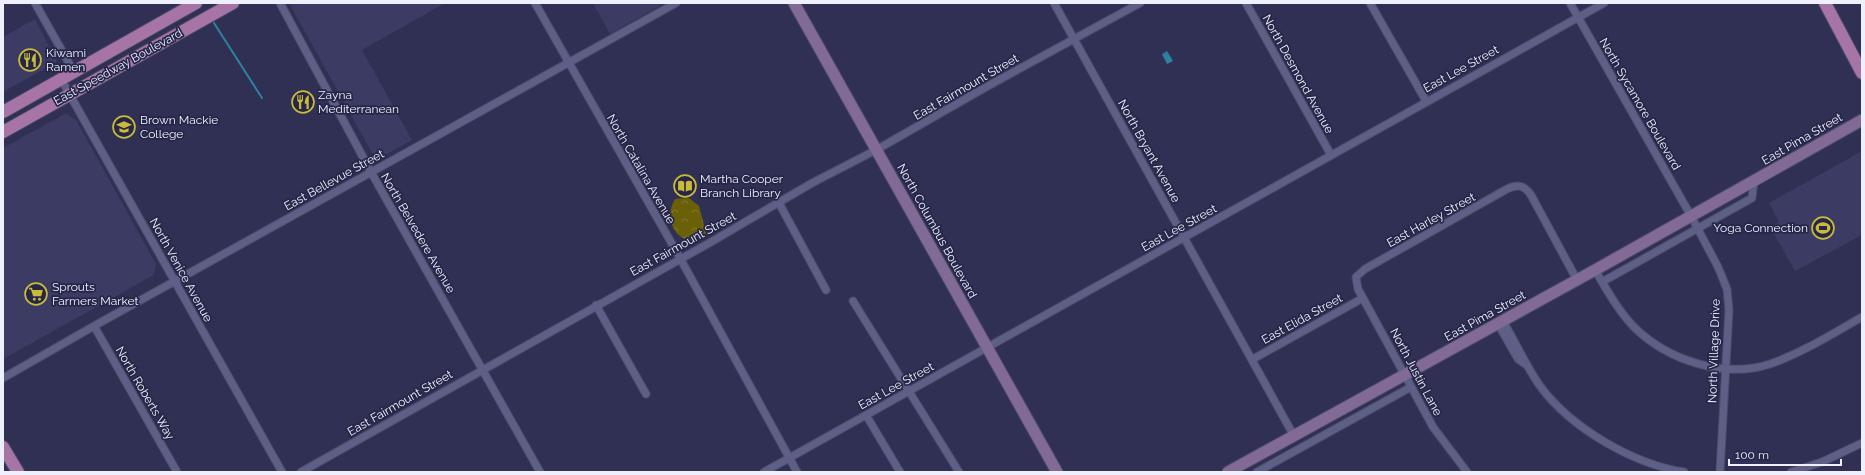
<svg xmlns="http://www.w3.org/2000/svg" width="1865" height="475" font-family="Raleway,sans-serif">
	<defs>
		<pattern id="forest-crowns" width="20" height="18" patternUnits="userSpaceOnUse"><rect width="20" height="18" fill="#6a6008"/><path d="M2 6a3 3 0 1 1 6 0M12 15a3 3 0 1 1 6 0" fill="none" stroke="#80772d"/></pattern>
		<pattern id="water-ripples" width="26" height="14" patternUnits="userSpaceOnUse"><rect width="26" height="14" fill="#2a849f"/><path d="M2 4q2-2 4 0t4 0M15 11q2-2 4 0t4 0" fill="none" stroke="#366c7e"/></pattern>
	</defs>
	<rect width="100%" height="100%" fill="#303054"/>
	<path fill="#3b3b64" d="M289,3h156l-83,47 50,90 -36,20z
		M593,3h72l-55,31z
		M35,19l22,43 -54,30v-55z
		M66,113l10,7 80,144 -2,11 -151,84v-211z
		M1862,151v84l-67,36 -25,-44 9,-5 -10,-19z"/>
	<path fill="url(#forest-crowns)" d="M689,198l10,8 8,30c-26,16 -46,-14 -32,-37z"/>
	<path fill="url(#water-ripples)" d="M1167,51l6,10 -6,3 -5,-10z"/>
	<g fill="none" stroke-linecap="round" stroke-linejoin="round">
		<path stroke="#2a849f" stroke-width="2" d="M214,23l48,75"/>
		<g stroke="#4c4b68" stroke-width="9">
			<path id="street" d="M35,3l39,69
				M280,3l91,169 169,300
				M535,3l145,255 117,214
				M1054,3l240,433
				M1246,3l85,152
				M1370,3l56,98
				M1570,3l121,213 27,51 9,22 2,21 -9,161
				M61,79l221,393
				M779,203l47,87
				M1595,270c12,20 23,41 40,58 33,32 89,51 135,36 32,-11 62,-30 92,-47
				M1602,282l150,-84 2,-17
				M853,301l106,171
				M596,305l50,89
				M1503,321c13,22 23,45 37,65 31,42 93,78 144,86
				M1498,324l20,35 7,5
				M94,326l83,146
				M1253,359l110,-61
				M3,378l91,-52 582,-323
				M866,415l34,57
				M301,472l410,-230 101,-59 64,-33 110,-63 154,-84
				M764,472l840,-469
				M1257,472l154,-85
				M1467,472l-34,-45 -75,-138 -2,-12 9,-8 142,-80c11,-5 17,-4 24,6l46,85
				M1791,472l31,-10 40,-19"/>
		</g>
		<g stroke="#4c4b68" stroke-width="13">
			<path id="secondary" d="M794,3l263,469
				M1228,472l367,-202 267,-150"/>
		</g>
		<g stroke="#4c4b68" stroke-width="14">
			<path id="primary" d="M1825,3l37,70
				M3,112l193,-109
				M3,132l230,-129
				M3,447l15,25"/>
		</g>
		<use href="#street" stroke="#5d5f87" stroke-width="7"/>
		<use href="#secondary" stroke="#826a96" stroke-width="11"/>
		<use href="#primary" stroke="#a675a5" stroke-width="12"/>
	</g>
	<defs>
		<g id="restaurant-ring" transform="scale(1.15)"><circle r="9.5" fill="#262649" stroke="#caba3a" stroke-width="1.5"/><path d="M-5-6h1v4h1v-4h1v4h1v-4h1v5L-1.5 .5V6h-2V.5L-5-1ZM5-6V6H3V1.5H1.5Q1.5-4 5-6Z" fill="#caba3a"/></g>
		<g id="university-ring" transform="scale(1.15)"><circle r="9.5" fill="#262649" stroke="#caba3a" stroke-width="1.5"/><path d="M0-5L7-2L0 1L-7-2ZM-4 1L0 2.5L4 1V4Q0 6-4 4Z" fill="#caba3a"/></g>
		<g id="library-ring" transform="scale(1.15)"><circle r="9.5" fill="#262649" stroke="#caba3a" stroke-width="1.5"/><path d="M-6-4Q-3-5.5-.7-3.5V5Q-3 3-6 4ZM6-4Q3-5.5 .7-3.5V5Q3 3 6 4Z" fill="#caba3a"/></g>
		<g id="stadium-ring" transform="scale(1.15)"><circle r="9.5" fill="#262649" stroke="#caba3a" stroke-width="1.5"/><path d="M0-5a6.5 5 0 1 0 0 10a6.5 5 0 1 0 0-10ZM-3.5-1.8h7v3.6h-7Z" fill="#caba3a"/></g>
		<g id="supermarket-ring" transform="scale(1.15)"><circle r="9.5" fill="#262649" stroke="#caba3a" stroke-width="1.5"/><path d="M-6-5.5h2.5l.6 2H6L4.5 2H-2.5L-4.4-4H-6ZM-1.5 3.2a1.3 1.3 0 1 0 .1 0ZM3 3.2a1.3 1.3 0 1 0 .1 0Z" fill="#caba3a"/></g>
	</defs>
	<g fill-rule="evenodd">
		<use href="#restaurant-ring" x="30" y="60"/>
		<use href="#restaurant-ring" x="303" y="102"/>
		<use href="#university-ring" x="124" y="127"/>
		<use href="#library-ring" x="685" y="186"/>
		<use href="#stadium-ring" x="1823" y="228"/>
		<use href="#supermarket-ring" x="36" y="294"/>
	</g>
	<g text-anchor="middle" stroke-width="3.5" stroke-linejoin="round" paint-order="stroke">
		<g font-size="12" fill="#eff0fe" stroke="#262649" text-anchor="start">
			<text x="46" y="57">Kiwami<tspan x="46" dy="14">Ramen</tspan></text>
			<text x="318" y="99">Zayna<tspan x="318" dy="14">Mediterranean</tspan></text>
			<text x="140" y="124">Brown Mackie<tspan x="140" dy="14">College</tspan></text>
			<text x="700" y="183">Martha Cooper<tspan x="700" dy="14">Branch Library</tspan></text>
			<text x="1808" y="232" text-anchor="end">Yoga Connection</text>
			<text x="52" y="291">Sprouts<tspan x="52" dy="14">Farmers Market</tspan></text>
		</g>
		<g font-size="12" fill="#eff0fe" stroke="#262649">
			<text transform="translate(118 67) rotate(-29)" y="4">East Speedway Boulevard</text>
			<text transform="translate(1461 69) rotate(-29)" y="4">East Lee Street</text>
			<text transform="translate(1298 74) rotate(61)" y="4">North Desmond Avenue</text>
			<text transform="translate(966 87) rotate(-30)" y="4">East Fairmount Street</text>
			<text transform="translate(1640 104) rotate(60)" y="4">North Sycamore Boulevard</text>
			<text transform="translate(1802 139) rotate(-30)" y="4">East Pima Street</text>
			<text transform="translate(1149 151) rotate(61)" y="4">North Bryant Avenue</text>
			<text transform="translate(641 169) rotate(60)" y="4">North Catalina Avenue</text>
			<text transform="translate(334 180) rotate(-29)" y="4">East Bellevue Street</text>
			<text transform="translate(1431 220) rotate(-29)" y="4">East Harley Street</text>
			<text transform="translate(1179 228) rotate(-29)" y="4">East Lee Street</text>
			<text transform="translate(937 231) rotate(61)" y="4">North Columbus Boulevard</text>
			<text transform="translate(418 233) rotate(60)" y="4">North Belvedere Avenue</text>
			<text transform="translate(683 244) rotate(-29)" y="4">East Fairmount Street</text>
			<text transform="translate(181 270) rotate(61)" y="4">North Venice Avenue</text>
			<text transform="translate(1485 316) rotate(-29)" y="4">East Pima Street</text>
			<text transform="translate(1302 319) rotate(-29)" y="4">East Elida Street</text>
			<text transform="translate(1714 351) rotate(-88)" y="4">North Village Drive</text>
			<text transform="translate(1416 372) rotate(62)" y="4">North Justin Lane</text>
			<text transform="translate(896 386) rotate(-29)" y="4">East Lee Street</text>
			<text transform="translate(145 393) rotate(60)" y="4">North Roberts Way</text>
			<text transform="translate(400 403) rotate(-30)" y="4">East Fairmount Street</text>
		</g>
	</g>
	<rect width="1865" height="475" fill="none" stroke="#eff0fe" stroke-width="8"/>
	<path d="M1729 459v6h112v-6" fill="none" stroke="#eff0fe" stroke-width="2"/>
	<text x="1735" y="459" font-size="12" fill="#eff0fe" stroke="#262649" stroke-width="3" paint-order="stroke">100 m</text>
</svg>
